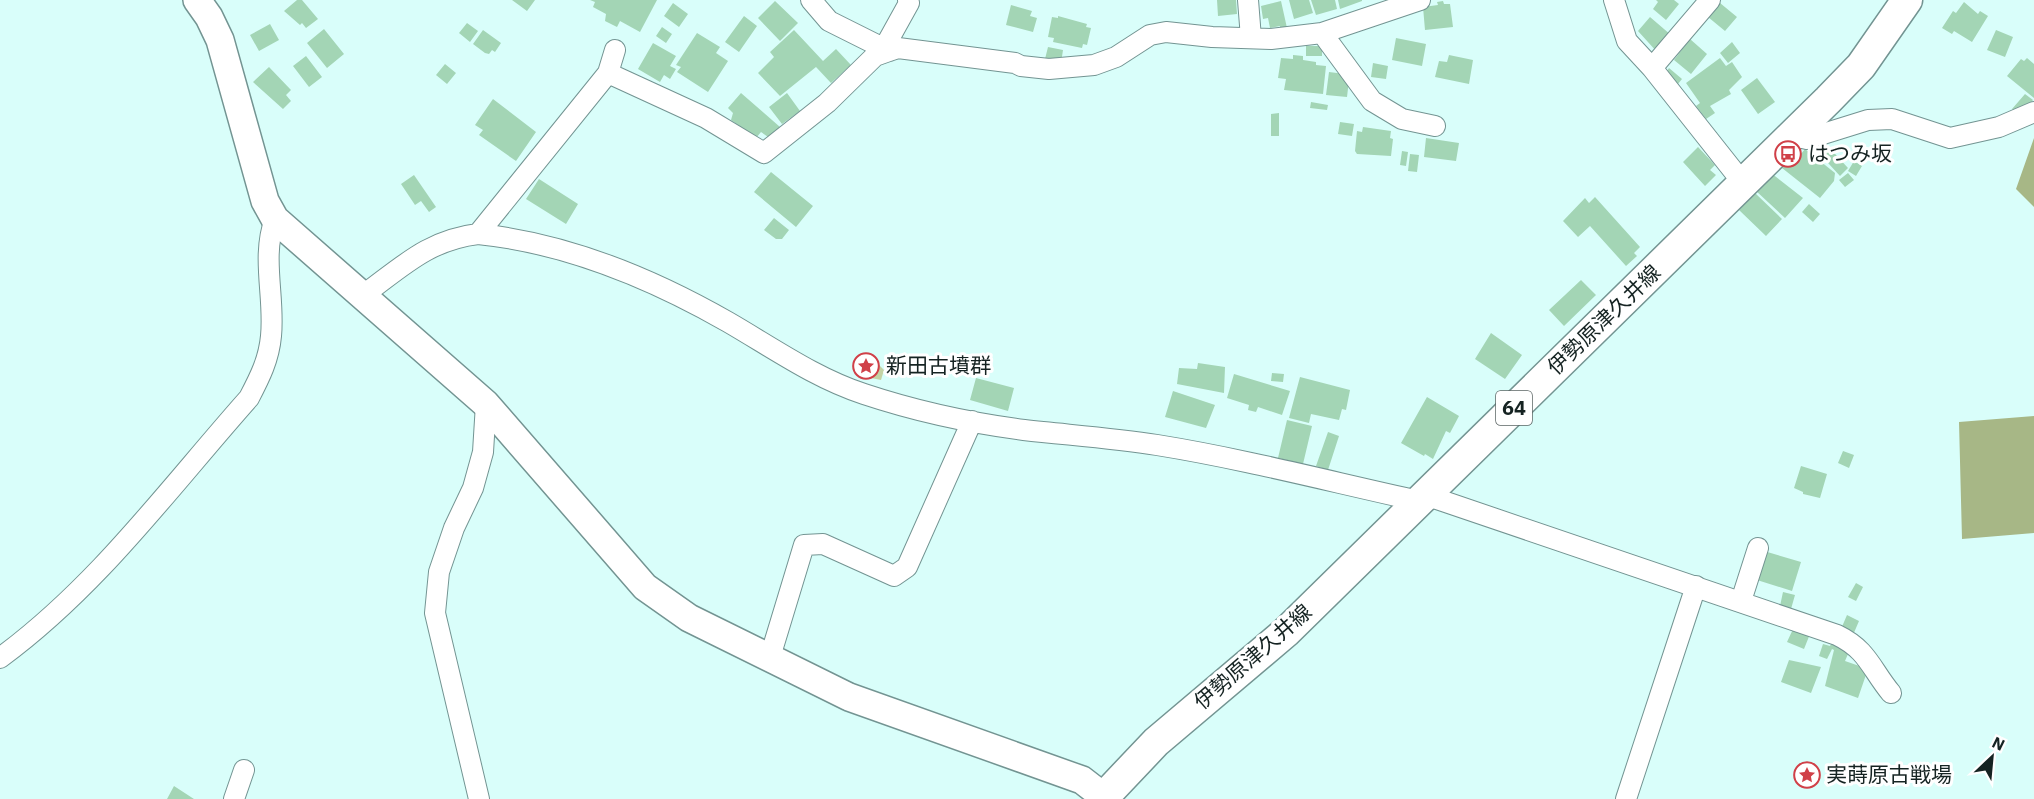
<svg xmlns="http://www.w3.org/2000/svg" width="2034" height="799" font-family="'IBM Plex Sans','Noto Sans JP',sans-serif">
	<rect width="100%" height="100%" fill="#d9fefa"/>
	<path fill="#c4d3a5" d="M859,358l18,5 7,7 -3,10 -20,-4 -8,-6 1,-7z"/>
	<path fill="#a7b786" d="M2034,138v69l-18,-18z
		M2034,416v117l-72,6 -3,-117z"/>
	<path fill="#a3d5b5" d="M297,0h5l16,19 -12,9 -4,-5 -2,2 -16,-14z
		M512,0h23l-8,11z
		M590,0h67l-17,32 -20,-11 -3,6 -12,-6 1,-7 -13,-7 2,-5z
		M1217,0h19l1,14 -19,2z
		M1289,0h20l4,13 -19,6z
		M1311,0h24l2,9 -21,6z
		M1338,0h24v1l-22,8z
		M1656,0h18l5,4 -13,16 -13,-11 5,-7z
		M775,1l23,22 -18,18 -22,-23z
		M1281,1l6,27 -7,1v-3l-10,2 -2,-10 -5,1 -2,-13z
		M1443,1l1,3h6l3,23 -28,3 -2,-23 15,-2 -1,-3z
		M1964,2l14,12 2,-3 8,5 -16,26 -18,-11 -2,3 -10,-6 11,-17 3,2z
		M673,3l15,11 -9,13 -15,-11z
		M1720,3l17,14 -12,14 -17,-14z
		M1011,5l21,6 -2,5 7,2 -4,14 -27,-7z
		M744,16l13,10 -18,26 -14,-10z
		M1058,16l29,8 -1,3 5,1 -4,17 -4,-1 -1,4 -29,-6 1,-4 -6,-1 4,-20 6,1z
		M1650,17l21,18 -14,17 -19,-21z
		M467,23l11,8 -8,11 -11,-9z
		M270,24l9,16 -20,11 -9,-16z
		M662,27l10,7 -6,9 -10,-7z
		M324,29l20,25 -17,14 -20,-25z
		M483,30l18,13 -6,9 -3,-2 -3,4 -4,-1 -12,-9z
		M794,30l29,31 13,-12 15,16 -20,18 -15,-16 -36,29 -22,-23 16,-16 -4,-5z
		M1996,30l17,7 -8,20 -18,-7z
		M697,33l23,14 -4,6 12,8 -20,31 -31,-20 4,-5 -5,-2z
		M1396,38l30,6 -4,22 -30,-6z
		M1690,39l17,15 -16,20 -17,-14z
		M1732,42l8,11 -12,10 -8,-10z
		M653,43l23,13 -6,10 6,3 -6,10 -6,-4 -4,7 -22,-13z
		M1306,46h16v10h-16z
		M1048,47l15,3 -2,13 -16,-4z
		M1293,55l10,1v4l13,2v3l10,1 -3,28 -39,-4 2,-11 -8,-1 3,-20 12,1z
		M1449,55l24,5 -4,24 -34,-7 4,-16 8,1z
		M306,56l16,21 -13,10 -16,-21z
		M1720,58l6,8 6,-4 10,15 -13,13 2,4 -21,12 5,7 -9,6 -10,-13 4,-3 -14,-20z
		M2027,58l7,6v34l-27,-22 14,-17 3,2z
		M1373,63l15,3 -2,13 -15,-2z
		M445,64l11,9 -9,11 -11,-9z
		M269,67l22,23 -5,5 5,6 -8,8 -30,-27z
		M1669,68l13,11 -4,5 -13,-10z
		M1329,72l16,2 4,6 -2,17 -21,-2z
		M1757,78l18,24 -17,12 -17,-24z
		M741,93l39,34 -9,12 -10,-7 -5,6 -25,-18 2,-7 -5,-5z
		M787,93l13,18 -18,13 -13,-17z
		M2025,94l8,6 -13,16 -8,-7z
		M493,99l43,33 -20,29 -37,-26 4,-5 -8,-5z
		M1311,102l17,3 -1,5 -17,-2z
		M1279,113v23h-8v-22z
		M1340,122l14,2 -2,12 -14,-2z
		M1363,127l28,4 -1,7 3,1 -2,17 -34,-2 -2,-3 2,-20 5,1z
		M1426,138l33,5 -3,18 -32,-4z
		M1826,144l22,24 -8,8 -22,-24z
		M1698,147l17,18 -5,5 6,5 -11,11 -22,-24z
		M1805,149l30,24 -1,8 -14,17 -38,-30 10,-12 4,4z
		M1402,151l6,1 -2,14 -6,-1z
		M1410,154l9,1 -2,17 -9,-1z
		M1854,161l8,5 -6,10 -8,-5z
		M771,172l42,34 -17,21 -42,-35z
		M1771,173l32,25 -18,20 -30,-28z
		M1848,173l6,7 -9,7 -6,-7z
		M414,175l22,32 -7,5 -8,-11 -6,4 -14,-21z
		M539,179l39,25 -12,20 -40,-25z
		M1755,193l27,26 -16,17 -27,-26z
		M1595,197l45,50 -6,6 3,3 -11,10 -36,-40 -12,11 -15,-16 22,-23 4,5z
		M1809,204l11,10 -7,8 -11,-10z
		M774,218l15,12 -7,9h-6l-12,-9z
		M1581,280l15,15 -32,31 -15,-16z
		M1491,333l31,22 -17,24 -30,-20z
		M1198,363l27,4 -1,26 -47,-9 2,-16 18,1z
		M1272,373l12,1 -1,8 -12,-1z
		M1234,374l56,17 -8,24 -24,-8 -2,5 -8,-2 1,-5 -22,-7z
		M1300,377l50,13 -4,20 -4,-1 -3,11 -28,-6 -2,9 -20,-5z
		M976,378l38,10 -6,23 -38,-11z
		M1173,391l42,14 -9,23 -41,-11z
		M1427,397l32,19 -9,17 -4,-2 -13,28 -8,-5 -1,2 -23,-13z
		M1287,420l25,6 -9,38 -25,-6z
		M1328,432l11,4 -11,34 -12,-4z
		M1843,451l11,4 -5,13 -11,-5z
		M1801,466l26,8 -7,24 -17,-4v-2l-9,-4z
		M1764,551l37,11 -9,29 -35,-11z
		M1856,583l7,4 -7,14 -8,-4z
		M1783,592l12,3 -4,14 -11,-3z
		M1847,615l12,6 -6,14 -12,-6z
		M1794,627l16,7 -6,15 -17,-7z
		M1833,640l18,7 -6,14 23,8 -10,29 -33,-12 9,-36 -2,-1 -5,10 -8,-3 4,-12 7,2z
		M1789,660l32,7 -10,26 -30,-11z
		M174,786l20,13h-27z"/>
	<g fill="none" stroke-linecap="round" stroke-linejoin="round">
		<g stroke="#739492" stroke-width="22">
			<path id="street" d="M811,0l18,21 60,30
				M1248,0l3,38
				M1614,0l13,41 25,27 91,115
				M1322,33l50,68 30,18 33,7
				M884,48l25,-45 -1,-3
				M1652,68l58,-68
				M608,73l7,-23
				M1790,135l17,4 61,-19 24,-1 58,19 49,-11 35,-15
				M478,234c89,9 173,44 250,88 45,26 87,56 136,72 51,17 107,29 160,36 44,5 89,8 133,15 87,14 175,37 262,56l15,-3 403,137c31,15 34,34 54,58
				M362,296c40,-29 66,-56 116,-62l130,-161 98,45 58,35 63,-50 48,-47 14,-5 9,-3 117,15 6,3 28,3 45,-4 22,-8 34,-22 16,-3 46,5 59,2 51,-6 98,-33
				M1741,601l17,-53
				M770,657l34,-112 19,-1 71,32 13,-9 65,-146
				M0,658c98,-72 169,-170 249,-260 11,-21 20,-39 22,-62 4,-39 -10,-79 4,-117
				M234,799l10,-29
				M479,799l-44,-186 4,-41 15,-44 19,-40 10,-36 3,-48
				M1626,799l70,-213"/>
		</g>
		<g stroke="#739492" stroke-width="30">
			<path id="secondary" d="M197,0l12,17 11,23 45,161 10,18 211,185 159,183 44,31 160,79 233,83 22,17"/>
		</g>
		<g stroke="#739492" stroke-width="33">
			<path id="primary" d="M1102,799l54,-57 130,-110 542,-532 33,-34 46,-66"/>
		</g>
		<use href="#street" stroke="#fff" stroke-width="20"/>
		<use href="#secondary" stroke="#fff" stroke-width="27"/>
		<use href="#primary" stroke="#fff" stroke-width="30"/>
	</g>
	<defs>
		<g id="bus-ring" transform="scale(1.35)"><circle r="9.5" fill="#fff" stroke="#d04048" stroke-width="1.5"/><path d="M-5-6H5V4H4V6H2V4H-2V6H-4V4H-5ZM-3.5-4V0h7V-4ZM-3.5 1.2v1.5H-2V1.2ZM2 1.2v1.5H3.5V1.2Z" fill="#d04048"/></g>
		<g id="sight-ring" transform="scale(1.35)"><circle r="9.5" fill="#fff" stroke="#d04048" stroke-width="1.5"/><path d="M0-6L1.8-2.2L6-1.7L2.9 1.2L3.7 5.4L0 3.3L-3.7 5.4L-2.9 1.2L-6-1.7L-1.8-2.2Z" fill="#d04048"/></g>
	</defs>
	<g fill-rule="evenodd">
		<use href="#bus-ring" x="1788" y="154"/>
		<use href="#sight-ring" x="866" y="366"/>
		<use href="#sight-ring" x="1807" y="775"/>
	</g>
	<g text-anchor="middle" stroke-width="6" stroke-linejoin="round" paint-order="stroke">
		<rect fill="#fff" stroke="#5b6564" stroke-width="1.5" x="1496" y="391" width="36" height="34" rx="4.5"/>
		<g font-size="20" font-weight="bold" fill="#152322">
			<text x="1514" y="415">64</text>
		</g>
		<g font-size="21" fill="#152322" stroke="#fff" text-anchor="start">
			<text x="1808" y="161">はつみ坂</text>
			<text x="886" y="373">新田古墳群</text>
			<text x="1826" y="782">実蒔原古戦場</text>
		</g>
		<g font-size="21" fill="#152322" stroke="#fff">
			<text transform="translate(1604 320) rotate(-44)" y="7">伊勢原津久井線</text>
			<text transform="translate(1253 657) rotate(-41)" y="7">伊勢原津久井線</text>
		</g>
	</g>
	<g transform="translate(1992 757) rotate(26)" stroke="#ffffff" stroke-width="4.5" paint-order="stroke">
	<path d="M0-4.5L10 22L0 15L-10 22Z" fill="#152322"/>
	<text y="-9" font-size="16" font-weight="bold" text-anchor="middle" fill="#152322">N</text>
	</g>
</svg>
